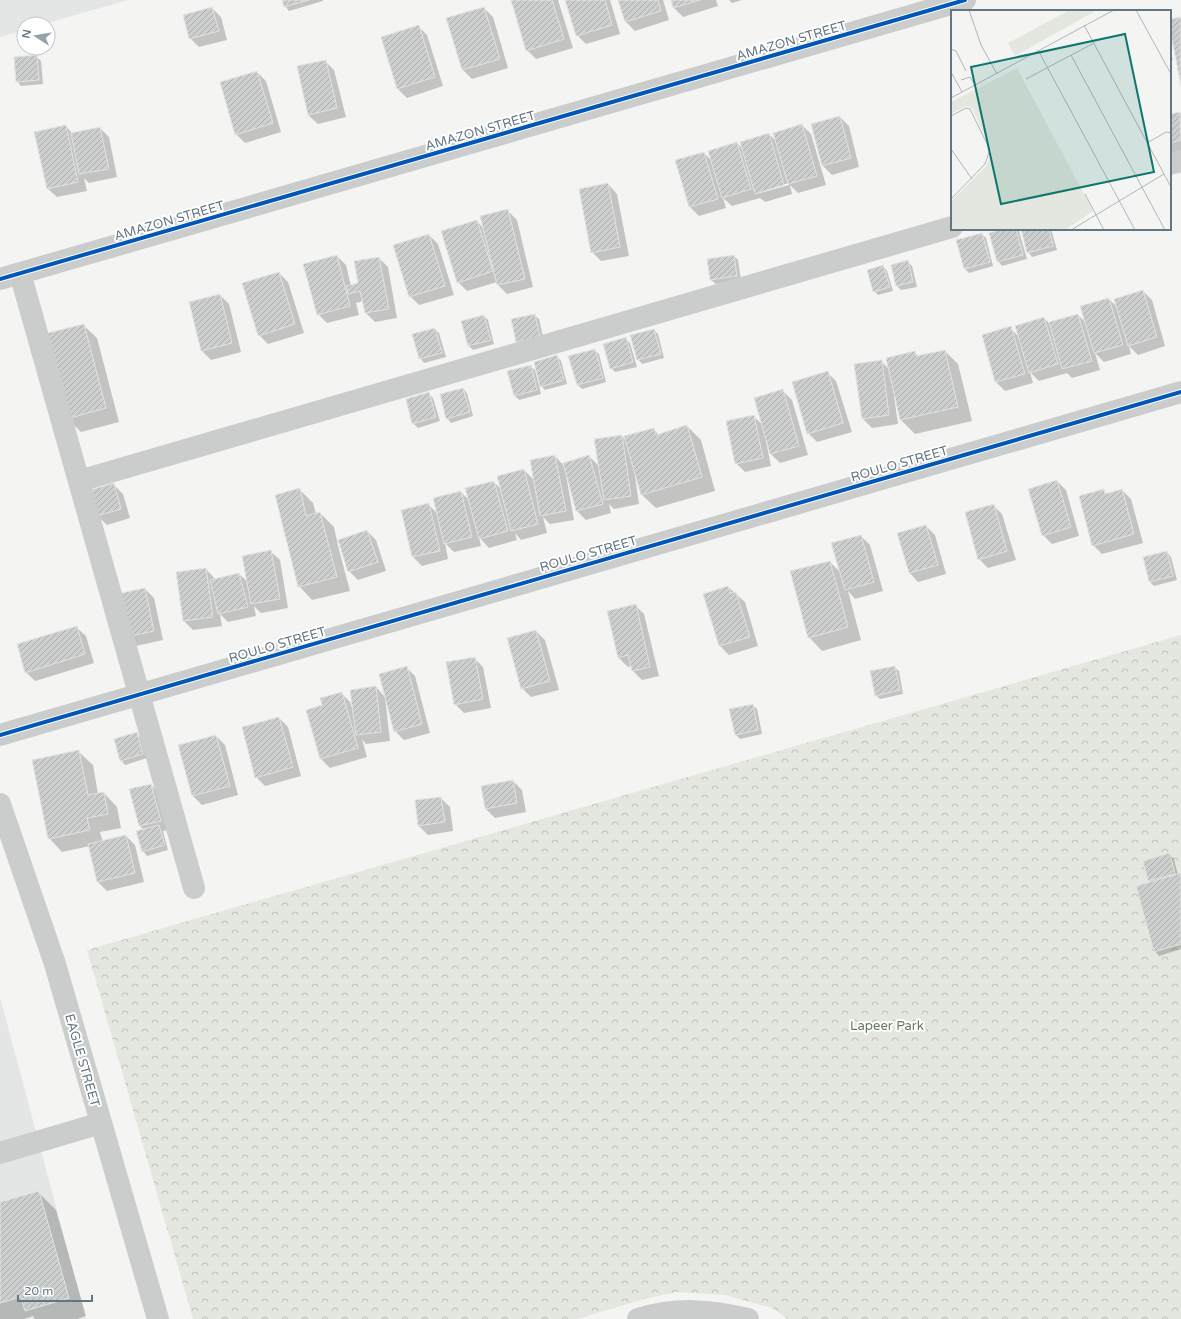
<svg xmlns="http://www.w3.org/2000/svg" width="1181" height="1319" font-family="'Varela Round',sans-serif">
	<defs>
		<pattern id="park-crowns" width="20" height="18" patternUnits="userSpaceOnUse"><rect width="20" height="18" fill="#e4e7e0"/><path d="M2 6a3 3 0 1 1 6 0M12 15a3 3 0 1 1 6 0" fill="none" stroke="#bcc0bb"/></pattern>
		<pattern id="building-hatch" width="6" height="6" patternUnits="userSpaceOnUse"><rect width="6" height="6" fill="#cdcfce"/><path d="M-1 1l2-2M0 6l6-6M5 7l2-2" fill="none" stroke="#aaadad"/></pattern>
	</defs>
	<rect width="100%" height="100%" fill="#f4f4f2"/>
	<path fill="#e4e6e5" d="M0,0h128l-84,24h-20v6l-24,7z
		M0,997l86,322h-86z"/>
	<path fill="url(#park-crowns)" d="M1181,635v684h-393l-16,-11 -47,-13 -48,-3 -29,6 -71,21h-384l-106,-369z"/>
	<path fill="#0003" fill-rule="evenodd" d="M283,0h40v1l-34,10 -4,-5z
		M512,0h46l15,48 -37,11 -9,-9z
		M566,0h44l10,34 -34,10 -9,-9z
		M619,0h44l6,20 -34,11 -9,-9z
		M672,0h44l2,6 -35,11 -9,-9z
		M729,0h13l-10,3z
		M212,8l9,9 6,23 -28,7 -9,-9z
		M484,8l9,9 15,51 -36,11 -9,-9 -15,-52z
		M418,26l9,9 16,51 -36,12 -9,-9z
		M1170,50l3,10 -3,1z
		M36,56l5,5 2,23 -22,2 -4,-5z
		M325,61l9,9 12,47 -28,7 -10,-9 -10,-48z
		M257,72l9,9 15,51 -36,11 -9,-9z
		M1180,113l1,1v37l-9,3 -2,-2v-37z
		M840,117l9,9 10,41 -27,8 -9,-9z
		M802,125l9,9 15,51 -28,8 -8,-8 2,9 -27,8 -5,-4 -28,8 -9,-8 3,10 -27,8 -9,-9 -14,-46 28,-8 9,9 24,-19 6,6 26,-15 8,8zM789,183v2l-29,8v-2z
		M66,126l6,7 28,-5 9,9 8,40 -28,6 -5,-5 3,13 -30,6 -10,-9z
		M608,184l9,10 12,62 -28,5 -9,-9z
		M508,211l9,9 16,67 -26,7 -9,-9 -1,-3 -30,9 -9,-9 19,-61 7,8z
		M1007,229h10l2,2 8,28 -25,7 -4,-5z
		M1022,229h29l6,21 -25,7 -4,-5z
		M982,234l4,4 7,28 -24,7 -4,-4z
		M429,235l9,9 16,51 -35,10 -9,-9z
		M337,256l9,9 5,21 8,-2 20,-26 9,9 9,51 -22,4 -9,-9 -3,-12 -7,2 3,12 -32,8 -9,-9z
		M734,256l4,4 3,20 -25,4 -5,-4z
		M908,262l4,4 5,21 -16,3 -4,-4 -5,-21z
		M883,266l4,5 6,20 -15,4 -4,-4z
		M279,273l9,9 16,51 -36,11 -9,-9z
		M1143,291l9,9 13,46 -27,9 -9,-9 2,8 -27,8 -9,-9 5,17 -28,8 -5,-5 -28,8 -9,-9 3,11 -28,8 -9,-9 14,-54 9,9 25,-19 5,5 29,-8 8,8 23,-24 8,8z
		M220,295l9,9 12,48 -30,8 -9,-9 -12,-48z
		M534,315l5,4 5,22 -23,5 -4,-4z
		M484,316l4,4 6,24 -21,6 -5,-5z
		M83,325l14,13 22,84 -38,10 -14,-14z
		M435,329l4,4 7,24 -22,6 -4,-5z
		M654,330l4,4 6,24 -22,6 -4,-5z
		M626,339l4,4 7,24 -22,5 -4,-4z
		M594,350l5,4 7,28 -24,7 -5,-5z
		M945,351l13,13 14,57 -57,13 -14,-14 -5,-25 -2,1 4,28 -26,4 -9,-9 18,-58 8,8 26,-17 4,5z
		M557,356l4,5 6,23 -22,6 -4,-4z
		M530,366l5,4 6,24 -22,6 -4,-4z
		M827,372l9,9 16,51 -35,10 -9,-9z
		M463,389l4,4 6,23 -22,7 -4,-5z
		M783,391l9,9 16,55 -28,8 -9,-9 -4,-14 -1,1 5,25 -26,6 -9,-9 17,-47 11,10z
		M429,394l4,4 7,23 -22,7 -5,-5z
		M687,426l14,14 14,51 -59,17 -14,-13 -5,-19h-2l4,28 -25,5 -5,-5 2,9 -25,7 -9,-9 -10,-36h-1l8,45 -24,4 -7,-7 4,16 -26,7 -6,-7 2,7 -28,8 -10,-11 2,9 -27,6 -9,-9 3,16 -26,7 -9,-9 16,-52 8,8 24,-21 9,9 24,-19 8,8 22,-20 10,10 21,-24 10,11 24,-11 11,11 22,-31 5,5 26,-12 6,6z
		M1057,481l9,9 13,46 -27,8 -9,-9z
		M114,485l9,9 7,24 -23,7 -9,-9z
		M299,489l14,14 3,11 4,-1 14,14 3,14 30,-10 9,9 10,31 -28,9 -9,-9 -10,-30 -2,1 13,49 -38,9 -13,-14z
		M1103,490l4,4 15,-4 9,9 12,44 -41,11 -9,-9z
		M993,505l9,9 14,46 -28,8 -9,-9z
		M926,526l9,9 11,39 -28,8 -9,-10z
		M861,536l9,9 13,46 -28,8 -7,-8 13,49 -39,11 -13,-14 21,-75 11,11z
		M270,551l10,9 8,48 -27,5 -7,-7 2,10 -28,6 -8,-8 2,12 -29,4 -9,-9 22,-52 9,10 24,-5 9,8z
		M1167,552l4,5 6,23 -23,6 -4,-4z
		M728,587l17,15 13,44 -29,9 -9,-9z
		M145,589l9,9 9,42 -27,6 -9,-9z
		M635,605l9,9 15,62 -17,4 -9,-9 -2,-5 -3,1 -9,-9z
		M76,627l10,9 8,27 -59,18 -9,-9z
		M536,631l9,9 14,50 -28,7 -9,-9z
		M474,658l9,9 8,41 -27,5 -9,-9z
		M406,667l9,9 15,57 -26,7 -9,-9z
		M894,667l5,4 4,23 -23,5 -4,-4z
		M376,687l9,10 5,44 -24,3 -4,-5 5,18 -37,11 -9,-9 20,-66 9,9 2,6z
		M752,705l5,4 5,25 -22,5 -4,-4z
		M279,718l9,9 13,49 -36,10 -9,-9z
		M136,733l5,5 6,20 -22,7 -4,-5z
		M216,736l9,9 13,50 -36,10 -9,-9z
		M79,752l14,13 5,29 6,-1 13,14 4,21 -21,4 3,10 23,-6 9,9 9,37 -37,9 -9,-9 -8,-36 -28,6 -13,-14z
		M513,781l9,9 4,22 -31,6 -9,-9 -4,-22z
		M151,785l9,9 9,36 -6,1 5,19 -21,6 -4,-5 1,-21 -4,-4z
		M441,798l9,9 3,24 -25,4 -9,-9 -3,-25z
		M1169,854l5,5 4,16 3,-1v75l-22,7 -4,-5 -4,-68 -2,-2 -5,-19z
		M38,1192l18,18 30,106 -9,3h-42l-2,-3 -9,3h-24v-116z"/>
	<path fill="url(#building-hatch)" stroke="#e3e3e2" d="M282,0h27l-25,7z
		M511,0h41l12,39 -38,12z
		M565,0h40l7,25 -36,11z
		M618,0h40l3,11 -36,11z
		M671,0h29l-27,8z
		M212,7l7,24 -30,8 -6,-24z
		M484,7l16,52 -38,11 -16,-52z
		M1181,17v69l-11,-57v-10z
		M419,25l16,52 -38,12 -16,-52z
		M37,55l2,25 -23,2 -2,-25z
		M326,60l11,48 -29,7 -11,-49z
		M257,71l16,52 -38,12 -15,-53z
		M1180,112l1,28 -11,3v-29z
		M840,116l11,42 -29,8 -11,-42z
		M802,124l15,52 -29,8 -15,-51z
		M66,125l12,57 -31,7 -13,-57z
		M100,127l9,42 -30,5 -8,-41z
		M769,133l15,52 -29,9 -15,-52z
		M737,142l14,47 -29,9 -14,-47z
		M704,152l14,47 -29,8 -14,-47z
		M608,183l12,64 -29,6 -12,-64z
		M508,209l17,70 -28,6 -17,-69z
		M477,220l16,51 -36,12 -16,-52z
		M1003,229h13l7,26 -26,7 -8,-29z
		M1021,229h28l4,17 -26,7z
		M982,233l8,29 -26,7 -8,-29z
		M429,234l16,52 -36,11 -16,-52z
		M337,255l13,51 -33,9 -14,-51z
		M734,255l3,21 -27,4 -3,-21z
		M379,257l10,52 -24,4 -5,-22 -12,3 -2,-8 12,-3 -4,-22z
		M908,260l5,22 -17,4 -5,-21z
		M883,265l7,22 -17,5 -6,-22z
		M279,272l16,52 -37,12 -16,-53z
		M1143,290l14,47 -29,9 -14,-47z
		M220,294l12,49 -31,8 -12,-49z
		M1109,298l14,47 -29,8 -14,-47z
		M535,314l5,23 -24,5 -5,-23z
		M1078,314l14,47 -30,8 -13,-47z
		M484,315l7,25 -23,6 -7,-25z
		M1044,317l14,47 -29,9 -14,-47z
		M84,324l22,84 -40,11 -22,-85z
		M1011,326l14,48 -30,8 -13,-47z
		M435,328l7,25 -23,6 -7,-25z
		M654,329l7,25 -24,6 -7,-25z
		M626,337l7,25 -23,7 -7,-25z
		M595,349l8,29 -26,7 -9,-29z
		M945,350l13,57 -58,13 -14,-62 29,-7 1,5z
		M557,355l7,25 -24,7 -6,-25z
		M882,360l7,55 -27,4 -8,-55z
		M531,365l6,25 -23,6 -7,-25z
		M828,371l15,52 -36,11 -15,-52z
		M463,388l7,24 -24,7 -6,-25z
		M783,389l16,57 -29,8 -16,-56z
		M429,392l7,25 -24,7 -6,-25z
		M754,415l9,43 -28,6 -9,-43z
		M687,425l15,52 -61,18 -17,-59 30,-8 2,7z
		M622,435l9,61 -27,4 -10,-61z
		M555,455l11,56 -26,5 -10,-56z
		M589,455l14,49 -27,7 -13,-48z
		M524,469l14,55 -27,7 -14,-55z
		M1057,480l14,47 -29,9 -14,-47z
		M494,481l14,50 -29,8 -14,-51z
		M114,483l7,26 -24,7 -7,-26z
		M300,488l6,28 14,-4 17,65 -39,10 -23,-92z
		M1104,489l1,5 17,-5 12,45 -42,12 -13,-50z
		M461,491l11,46 -28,7 -11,-46z
		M429,503l11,48 -28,6 -11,-47z
		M994,504l13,47 -29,9 -13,-48z
		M926,525l12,40 -29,8 -12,-40z
		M367,530l11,32 -30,10 -10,-32z
		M861,535l13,47 -29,8 -14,-47z
		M271,550l9,49 -29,5 -9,-48z
		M1167,551l6,25 -24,6 -6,-25z
		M830,561l18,66 -40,11 -18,-67z
		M206,568l7,49 -30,4 -7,-49z
		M239,573l9,34 -30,7 -8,-34z
		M728,586l2,7 6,-1 14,45 -31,9 -16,-52z
		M145,588l9,43 -28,6 -9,-43z
		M636,604l14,63 -18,4 -4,-16 -10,3 -11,-47z
		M77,626l8,28 -60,19 -8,-29z
		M536,630l14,51 -29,8 -14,-51z
		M475,657l8,42 -29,6 -8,-43z
		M407,666l15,58 -28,8 -15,-58z
		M895,666l5,24 -25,6 -5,-25z
		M376,686l5,46 -25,3 -6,-45z
		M342,692l16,56 -38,11 -14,-49 16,-5 -2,-7z
		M753,704l5,26 -23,5 -6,-26z
		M279,717l14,50 -38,11 -13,-51z
		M137,732l6,22 -23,7 -6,-22z
		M216,735l14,51 -38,10 -14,-51z
		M79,750l9,45 16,-3 4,22 -21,4 3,12 -42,9 -16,-79z
		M513,780l4,23 -32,6 -4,-23z
		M151,784l10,37 -22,5 -10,-37z
		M441,797l4,25 -27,4 -3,-26z
		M159,825l6,20 -23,7 -6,-21z
		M126,835l9,38 -38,9 -9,-38z
		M1170,853l5,21 -27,7 -5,-20z
		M1181,873v71l-27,8 -18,-66z
		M39,1191l30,107 -44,13 -4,-14 -21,6v-101z"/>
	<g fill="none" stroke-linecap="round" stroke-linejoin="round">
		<path stroke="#cbcdcd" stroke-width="22" d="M1170,164l11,-3
			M20,273l174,615
			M0,279l965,-279
			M79,481l873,-254
			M0,735l1181,-343
			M0,804l55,160 103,355
			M0,1153l101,-30
			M638,1319c39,-12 72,-9 110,0"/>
		<g stroke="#fff" stroke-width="6">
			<path id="cycleway" d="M0,279l965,-279
				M0,735l1181,-343"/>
		</g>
		<use href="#cycleway" stroke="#0057b8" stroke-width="4"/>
	</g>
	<g text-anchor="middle" stroke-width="4" stroke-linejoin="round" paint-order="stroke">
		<g font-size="13" fill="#637683" stroke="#fff">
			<text transform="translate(791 40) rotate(-16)" y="5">AMAZON STREET</text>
			<text transform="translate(480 130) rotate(-16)" y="5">AMAZON STREET</text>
			<text transform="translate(169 220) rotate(-16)" y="5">AMAZON STREET</text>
			<text transform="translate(899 463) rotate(-16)" y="5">ROULO STREET</text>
			<text transform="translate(588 553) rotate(-16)" y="5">ROULO STREET</text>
			<text transform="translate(277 644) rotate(-16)" y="5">ROULO STREET</text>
			<text transform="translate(83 1060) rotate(74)" y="5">EAGLE STREET</text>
		</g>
		<g font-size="13" fill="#687a62" stroke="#fff">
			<text x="887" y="1030">Lapeer Park</text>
		</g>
	</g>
	<g transform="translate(951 10)">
		<rect width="220" height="220" fill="#f4f4f2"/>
		<path d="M119,0h27l-82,46 -7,-13z" fill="#e4e7e0"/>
		<path d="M66,58l76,143 -28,19h-114v-29l36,-36 5,-14 -20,-43 -6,-2 -15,8v-12z" fill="#e4e7e0"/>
		<path fill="none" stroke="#adb7bc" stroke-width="1" d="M18,0l12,35 16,29M185,0l35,64M133,15l87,162M0,39l5,2 10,20M87,40l97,180M120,45l94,175M0,62l11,20M75,69l68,-36M10,70l9,-3 5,8M0,88l163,-88M0,106l15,-8 4,1 20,41 -5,14 -34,35M196,133l19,-11 5,1M0,139l21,30M134,184l19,36M120,220l93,-56"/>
		<path fill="#0f766e" fill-opacity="0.15" stroke="#0f766e" stroke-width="2" d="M174,24l29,138 -153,32 -30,-137z"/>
		<rect width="220" height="220" fill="none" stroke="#637683" stroke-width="2"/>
	</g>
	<g transform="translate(36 36) rotate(282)"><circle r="19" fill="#ffffff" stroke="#c1c8cd"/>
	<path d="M0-3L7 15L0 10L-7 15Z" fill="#96a2aa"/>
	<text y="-6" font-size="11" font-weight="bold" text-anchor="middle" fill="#637683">N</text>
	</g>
	<path d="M18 1295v6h74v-6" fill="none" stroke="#637683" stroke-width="2"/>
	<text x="24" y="1295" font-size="12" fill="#637683" stroke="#ffffff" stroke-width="3" paint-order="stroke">20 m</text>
</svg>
